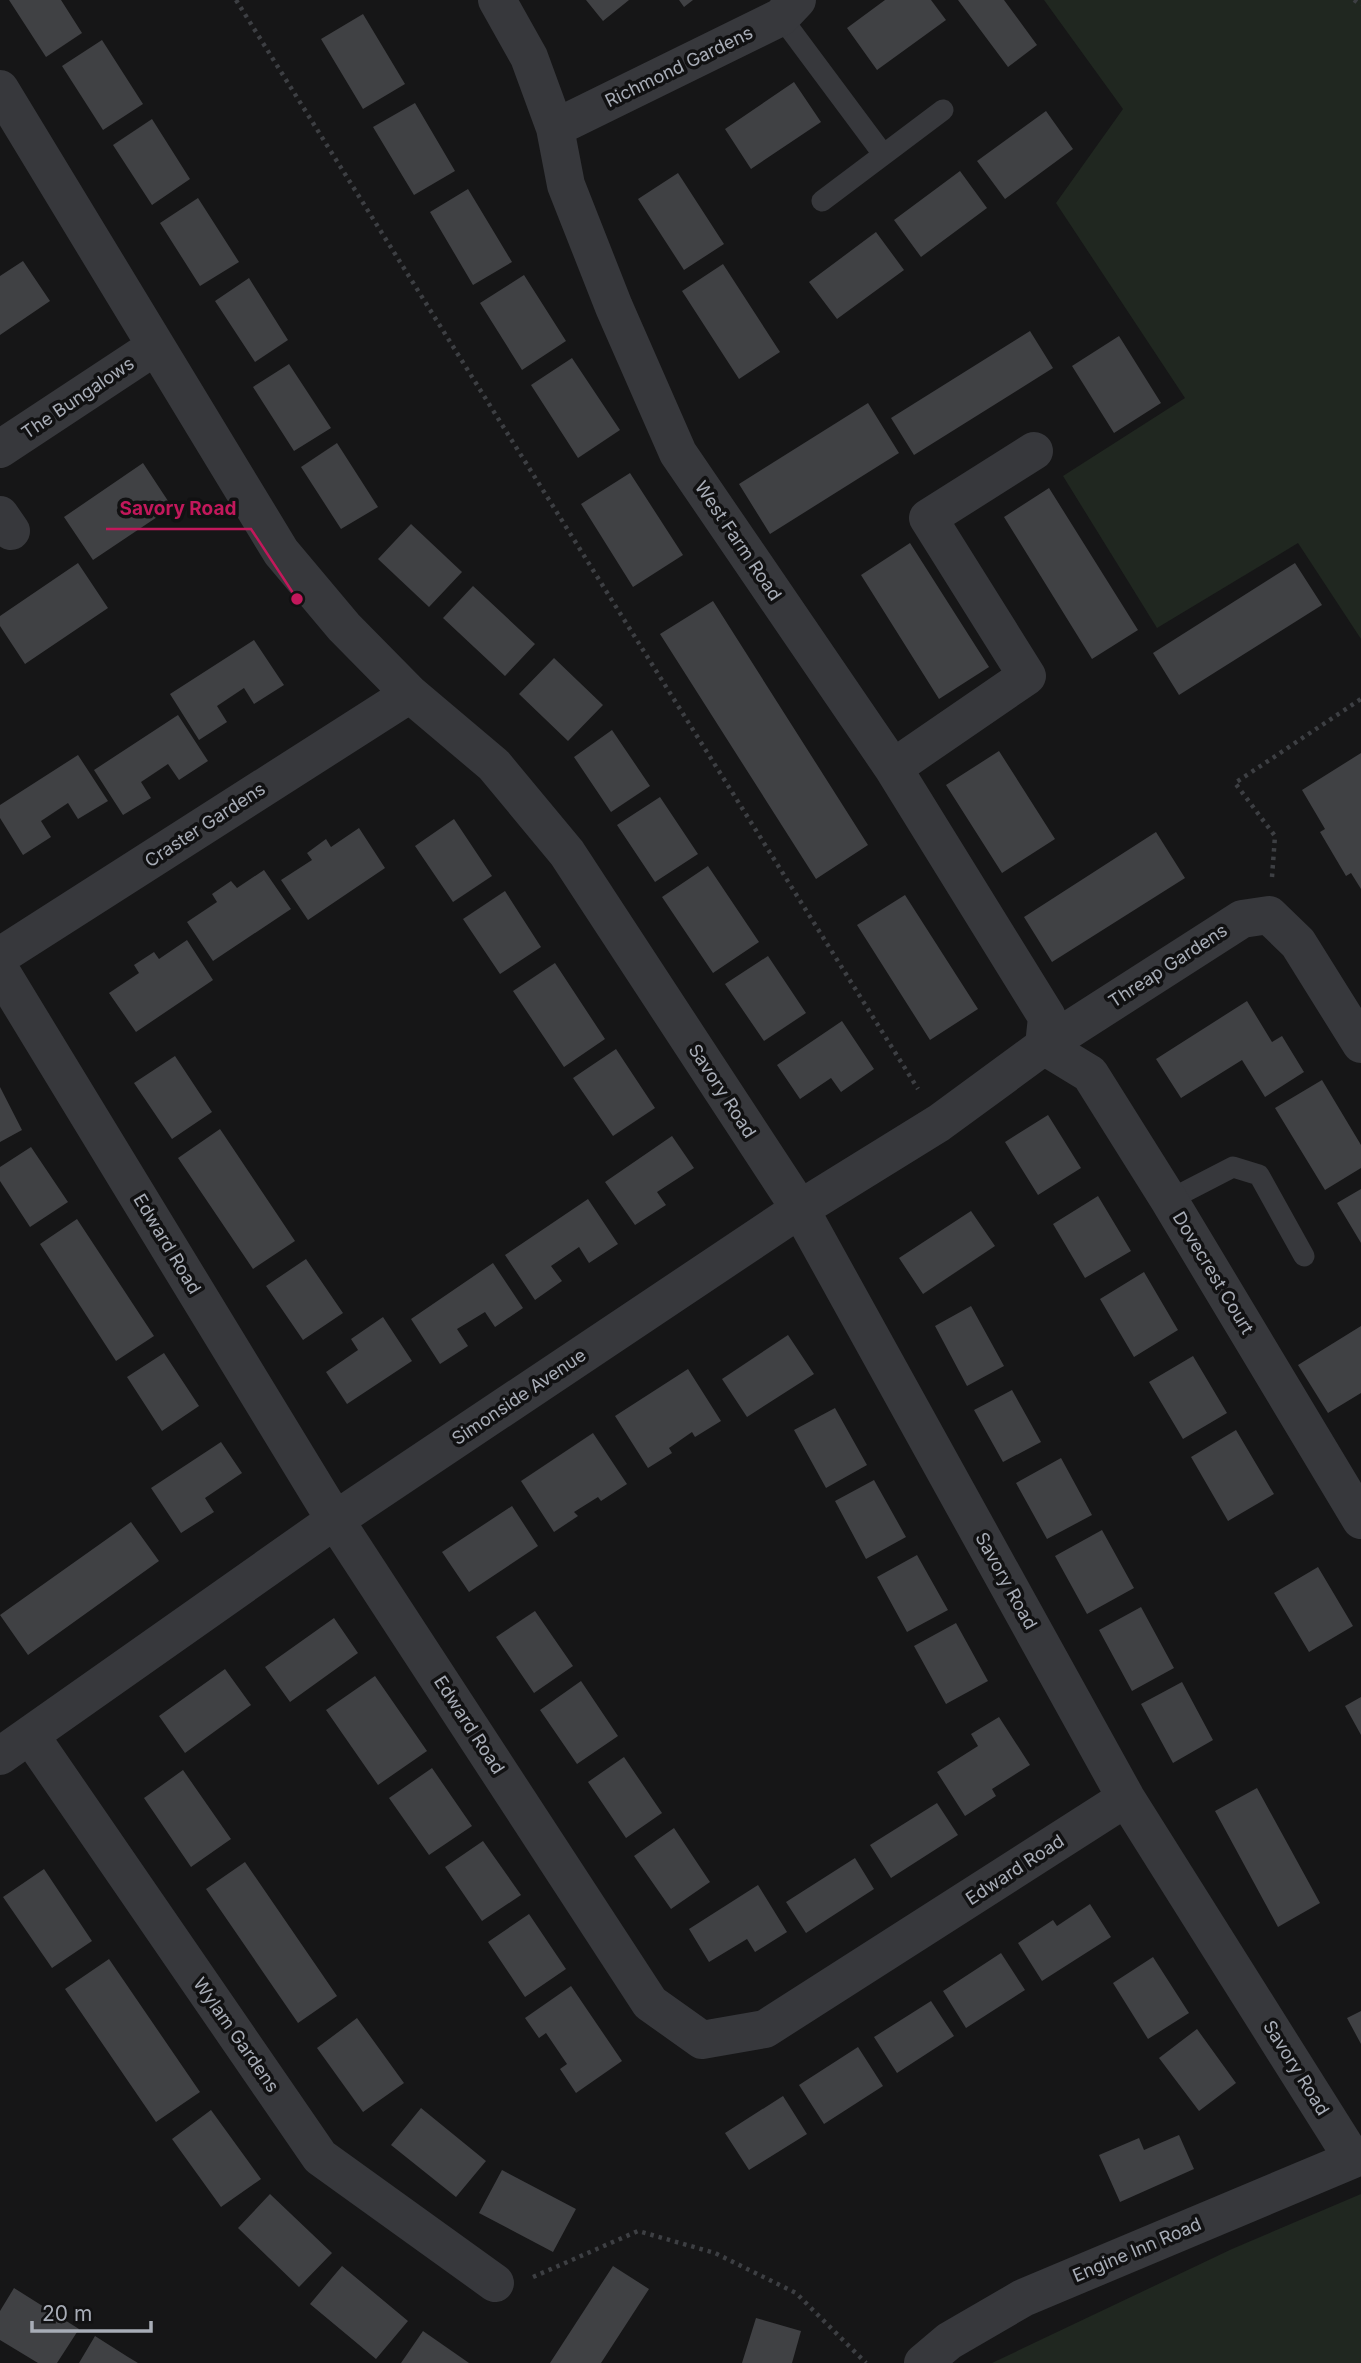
<svg xmlns="http://www.w3.org/2000/svg" width="1361" height="2363" font-family="Inter,sans-serif">
	<rect width="100%" height="100%" fill="#161617"/>
	<path fill="#202720" d="M1044,0h317v639l-63,-96 -141,85 -94,-152 122,-78 -129,-195 67,-94z
		M1361,2194v169h-369l240,-114z"/>
	<path fill="#404144" d="M9,0h52l21,33 -36,24z
		M586,0h43l-26,21z
		M679,0h14l-9,7z
		M885,0h46l15,20 -69,50 -30,-42z
		M958,0h46l33,45 -29,22z
		M363,14l42,70 -42,25 -42,-70z
		M102,40l41,64 -40,26 -41,-64z
		M794,82l27,40 -70,47 -26,-40z
		M415,103l40,68 -41,24 -41,-68z
		M1046,111l27,38 -68,50 -28,-38z
		M152,119l38,60 -38,26 -39,-60z
		M960,171l27,37 -66,49 -27,-37z
		M678,173l46,71 -40,26 -46,-71z
		M468,189l44,73 -39,23 -43,-73z
		M198,198l41,64 -39,24 -40,-63z
		M876,232l28,38 -67,49 -28,-37z
		M23,261l27,40 -50,34v-59z
		M723,264l57,88 -41,27 -57,-88z
		M524,275l42,66 -44,29 -42,-67z
		M249,278l39,62 -33,22 -40,-61z
		M1030,331l23,37 -139,87 -23,-37z
		M1119,336l42,67 -47,30 -42,-67z
		M572,358l48,72 -42,28 -47,-73z
		M289,364l42,64 -37,23 -41,-64z
		M868,403l31,50 -129,81 -31,-50z
		M337,443l41,64 -37,22 -40,-62z
		M143,463l29,44 -79,53 -29,-43z
		M630,473l53,82 -50,32 -52,-83z
		M1049,488l89,142 -46,29 -88,-142z
		M411,524l51,48 -33,35 -51,-48z
		M910,543l79,124 -50,32 -78,-124z
		M78,563l30,45 -83,56 -25,-38v-10z
		M1295,563l27,42 -143,90 -26,-42z
		M473,586l62,58 -30,32 -62,-58z
		M713,601l155,244 -52,34 -156,-245z
		M254,640l30,45 -30,19 -10,-16 -27,18 10,16 -28,18 -29,-46z
		M554,658l49,47 -35,36 -49,-47z
		M178,715l30,46 -29,19 -11,-16 -27,18 10,16 -28,17 -29,-45z
		M612,730l38,56 -39,26 -37,-55z
		M999,751l56,88 -53,34 -56,-88z
		M1361,753v136l-10,-16 -5,3 -26,-44 5,-3 -23,-39z
		M78,755l30,46 -30,18 -10,-16 -27,18 10,16 -28,18 -23,-37v-13z
		M660,797l38,57 -43,28 -38,-57z
		M454,819l38,57 -39,26 -38,-56z
		M359,828l26,40 -77,52 -27,-40 31,-20 -5,-7 19,-14 5,8z
		M1156,832l29,46 -133,84 -28,-45z
		M708,866l51,76 -46,31 -51,-76z
		M264,870l27,39 -78,52 -26,-39 30,-20 -5,-8 19,-13 6,7z
		M505,891l36,56 -41,27 -37,-55z
		M905,895l73,114 -48,31 -73,-115z
		M187,940l26,40 -77,52 -27,-39 30,-20 -5,-8 20,-13 5,7z
		M768,956l38,57 -42,28 -39,-57z
		M555,963l50,76 -41,28 -51,-76z
		M1247,1001l25,41 10,-6 22,36 -39,25 -23,-37 -61,38 -25,-39z
		M842,1021l32,48 -33,23 -10,-14 -31,21 -23,-34z
		M616,1049l39,59 -42,28 -40,-58z
		M175,1056l37,56 -40,27 -38,-56z
		M1322,1080l39,65v23l-36,22 -50,-82z
		M0,1087l22,43 -22,12z
		M1048,1115l33,53 -43,27 -33,-53z
		M220,1129l75,112 -42,28 -75,-111z
		M672,1136l22,32 -37,24 9,13 -31,20 -30,-43z
		M31,1147l37,55 -38,25 -30,-46v-14z
		M1361,1189v54l-24,-40z
		M1098,1196l33,55 -46,27 -32,-54z
		M588,1199l30,45 -29,19 -10,-16 -28,19 11,15 -27,19 -30,-45z
		M971,1211l24,35 -72,48 -24,-36z
		M77,1219l77,117 -38,25 -76,-117z
		M306,1259l37,54 -40,27 -37,-54z
		M493,1263l30,45 -28,19 -10,-15 -28,17 11,17 -28,18 -29,-45z
		M1144,1272l34,58 -44,27 -34,-58z
		M971,1306l33,60 -37,20 -32,-60z
		M383,1317l29,44 -65,43 -21,-32 32,-22 -7,-11z
		M1361,1326v67l-33,20 -30,-48z
		M788,1335l26,39 -67,43 -25,-38z
		M164,1353l35,53 -37,25 -35,-54z
		M1193,1356l34,57 -44,26 -34,-57z
		M688,1369l33,52 -26,16 -3,-5 -23,16 3,5 -24,15 -33,-52z
		M1012,1390l29,52 -38,20 -29,-52z
		M835,1408l32,57 -41,23 -32,-58z
		M1236,1430l38,64 -46,27 -37,-64z
		M593,1433l34,51 -26,17 -3,-4 -24,15 4,4 -24,16 -33,-51z
		M221,1442l21,31 -37,25 9,14 -33,21 -30,-45z
		M1061,1458l31,57 -45,24 -31,-56z
		M874,1480l32,57 -40,22 -31,-58z
		M512,1506l26,40 -69,46 -27,-40z
		M131,1522l28,39 -131,94 -28,-40z
		M1102,1530l32,58 -47,26 -32,-58z
		M917,1555l31,55 -41,22 -30,-55z
		M1318,1567l35,59 -44,26 -35,-59z
		M1141,1607l33,61 -42,23 -33,-61z
		M535,1611l38,55 -39,27 -38,-56z
		M334,1618l24,35 -68,49 -25,-35z
		M956,1623l32,58 -42,23 -32,-58z
		M225,1669l26,36 -66,48 -26,-37z
		M375,1676l52,75 -49,34 -52,-75z
		M581,1681l37,55 -41,28 -37,-54z
		M1182,1682l31,58 -40,23 -32,-59z
		M1361,1697v38l-16,-29z
		M999,1717l31,48 -38,24 4,7 -31,20 -28,-44 41,-26 -7,-12z
		M624,1757l38,56 -36,25 -38,-56z
		M432,1768l40,58 -43,29 -40,-57z
		M183,1770l48,69 -40,28 -47,-69z
		M1257,1788l63,115 -42,24 -63,-116z
		M937,1803l21,32 -67,43 -21,-33z
		M674,1828l36,54 -39,27 -37,-53z
		M483,1841l38,54 -39,26 -37,-54z
		M855,1858l19,31 -68,44 -20,-31z
		M245,1862l92,134 -39,27 -92,-134z
		M44,1869l48,72 -40,27 -49,-71z
		M758,1885l29,47 -32,20 -8,-13 -38,23 -20,-33z
		M1090,1904l21,33 -69,44 -24,-38 35,-23 4,6z
		M529,1914l37,55 -41,28 -37,-55z
		M1001,1953l24,37 -59,38 -23,-37z
		M1153,1957l36,56 -41,26 -35,-56z
		M109,1959l91,133 -44,30 -91,-133z
		M571,1986l51,75 -46,32 -16,-24 7,-5 -21,-31 -7,5 -14,-20z
		M931,2001l23,35 -57,37 -23,-36z
		M1361,2011v33l-14,-26z
		M357,2018l47,65 -41,29 -46,-64z
		M1197,2029l39,54 -37,28 -40,-53z
		M858,2047l25,39 -59,38 -25,-39z
		M783,2096l24,38 -58,36 -24,-37z
		M421,2108l65,53 -30,36 -65,-52z
		M211,2110l50,69 -40,28 -49,-68z
		M1179,2135l15,34 -74,33 -21,-47 40,-17 5,12z
		M502,2170l74,39 -23,43 -74,-39z
		M270,2194l62,59 -33,34 -61,-59z
		M342,2266l66,55 -32,38 -66,-55z
		M613,2266l36,23 -48,74h-51z
		M14,2288l65,41 -22,34h-19l-38,-23v-29z
		M756,2318l45,13 -9,32h-50z
		M423,2331l46,32h-68z
		M95,2336l33,21 10,6h-59z"/>
	<g fill="none" stroke-linecap="round" stroke-linejoin="round">
		<path stroke="#3d3f43" stroke-width="4.5" stroke-dasharray="3.5 5" stroke-linecap="butt" d="M236,0l682,1089
			M1354,0l7,5
			M1272,877l3,-41 -40,-53 126,-84
			M533,2277l105,-46 77,22 81,40 70,70"/>
		<path stroke="#37383c" stroke-width="21" d="M781,17l102,137
			M822,201l121,-91
			M1169,1200l64,-33 26,8 45,81"/>
		<path stroke="#37383c" stroke-width="38" d="M497,0l32,57 26,71 11,57 48,122 64,146 215,315 154,249 -3,29
			M0,89l281,463 63,75 66,67 84,71 73,88 233,356 326,589 227,361
			M555,128l226,-111 16,-17
			M0,449l156,-103
			M0,515l11,16
			M893,768l134,-92 -99,-158 106,-67
			M0,956l410,-262
			M0,970l335,550 315,483 52,37 63,-11 361,-231
			M1044,1046l46,28 79,126 192,320
			M30,1735l290,422 175,126
			M0,1756l335,-236 465,-311 139,-86 105,-77 198,-127 27,-4 29,28 63,101
			M923,2363l26,-22 74,-43 338,-142"/>
	</g>
	<g text-anchor="middle" stroke-width="7" stroke-linejoin="round" paint-order="stroke">
		<g font-size="18" fill="#a8adb7" stroke="#111112">
			<text transform="translate(679 67) rotate(-26)" y="6">Richmond Gardens</text>
			<text transform="translate(78 398) rotate(-34)" y="6">The Bungalows</text>
			<text transform="translate(738 541) rotate(56)" y="6">West Farm Road</text>
			<text transform="translate(205 825) rotate(-33)" y="6">Craster Gardens</text>
			<text transform="translate(1168 966) rotate(-33)" y="6">Threap Gardens</text>
			<text transform="translate(722 1091) rotate(57)" y="6">Savory Road</text>
			<text transform="translate(167 1244) rotate(59)" y="6">Edward Road</text>
			<text transform="translate(1213 1273) rotate(59)" y="6">Dovecrest Court</text>
			<text transform="translate(519 1397) rotate(-34)" y="6">Simonside Avenue</text>
			<text transform="translate(1006 1581) rotate(61)" y="6">Savory Road</text>
			<text transform="translate(469 1725) rotate(57)" y="6">Edward Road</text>
			<text transform="translate(1015 1870) rotate(-33)" y="6">Edward Road</text>
			<text transform="translate(236 2035) rotate(55)" y="6">Wylam Gardens</text>
			<text transform="translate(1296 2068) rotate(58)" y="6">Savory Road</text>
			<text transform="translate(1137 2250) rotate(-23)" y="6">Engine Inn Road</text>
		</g>
	</g>
	<path fill="none" stroke="#c2185b" stroke-width="2.5" d="M297 599L251 529H106"/>
	<circle fill="#c2185b" stroke="#111112" stroke-width="2.5" cx="297" cy="599" r="7"/>
	<g font-size="19" text-anchor="middle" font-weight="bold" fill="#c2185b" stroke="#111112" stroke-width="7" stroke-linejoin="round" paint-order="stroke">
		<text x="178" y="515">Savory Road</text>
	</g>
	<path d="M32 2321v10h119v-10" fill="none" stroke="#a8adb7" stroke-width="3.5"/>
	<text x="42" y="2321" font-size="21" fill="#a8adb7" stroke="#111112" stroke-width="5" paint-order="stroke">20 m</text>
</svg>
